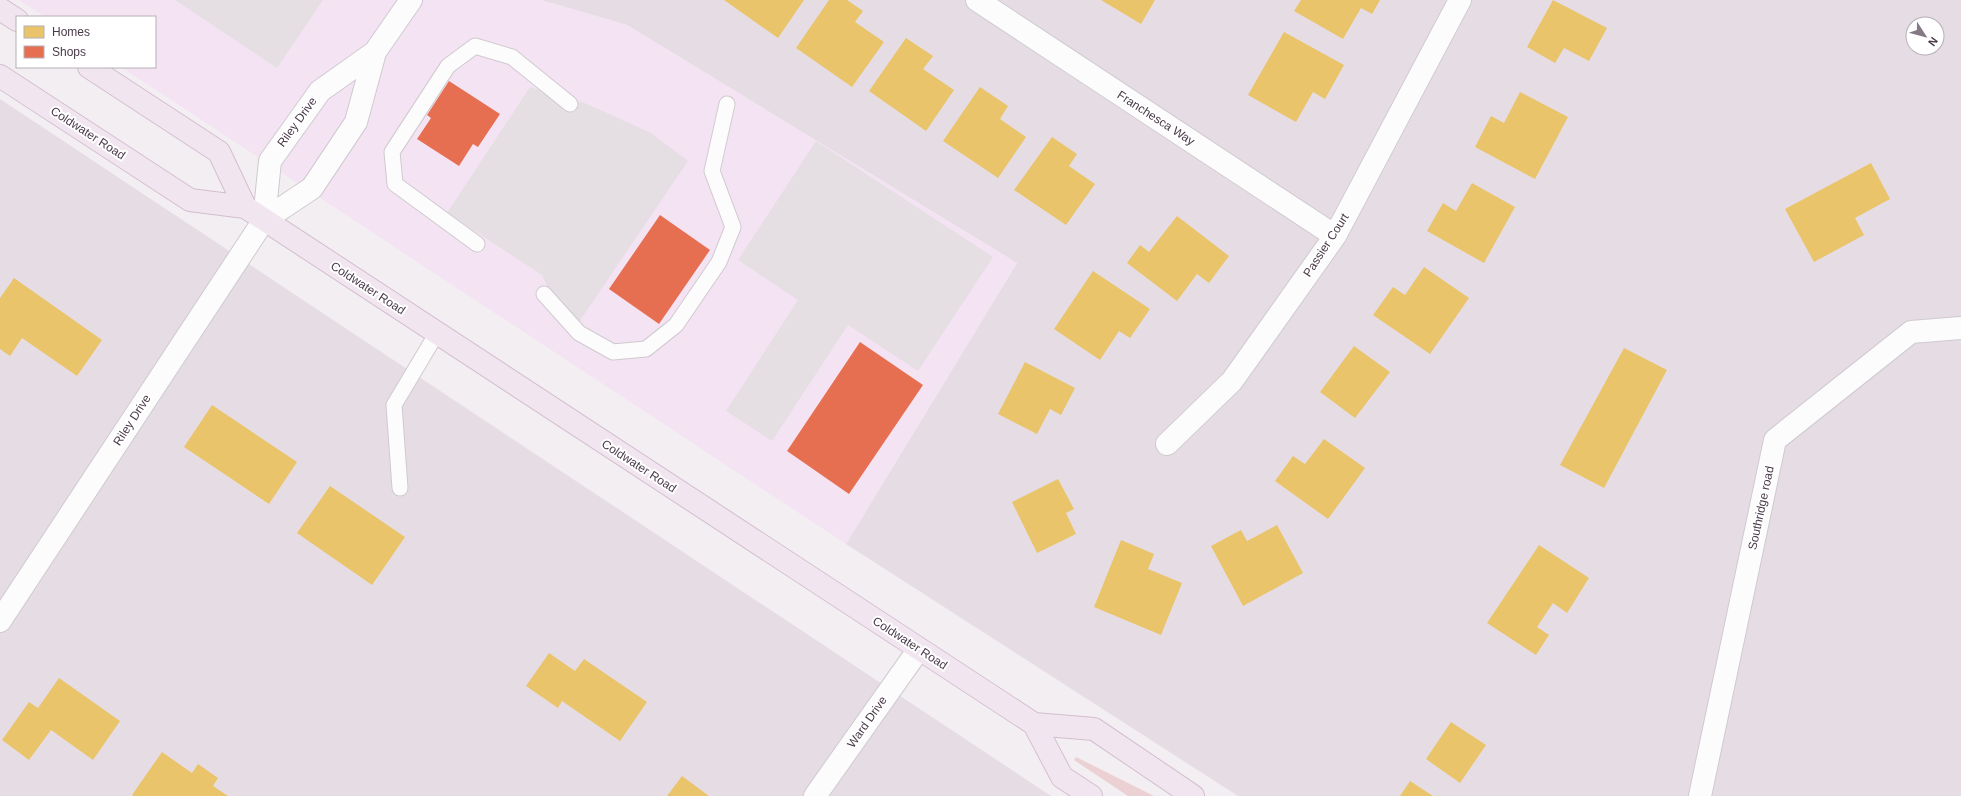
<svg xmlns="http://www.w3.org/2000/svg" width="1961" height="796" font-family="Helvetica,sans-serif">
	<rect width="100%" height="100%" fill="#f3eef2"/>
	<path fill="#e6dde4" fill-rule="evenodd" d="M541,0h1420v796h-723l-392,-252 171,-281 -390,-238zM1913,24h24v24h-24z
		M0,99l1051,697h-1051z"/>
	<path fill="#f4e3f3" d="M19,0h522l86,25 390,238 -171,281 -725,-477h34v-50h-110z"/>
	<path fill="#ebd1d4" d="M1076,757l78,39h-26l-54,-36z"/>
	<path fill="#e5dfe4" d="M175,0h148l-46,68z
		M530,87l57,17 64,29 37,28 -109,161 -21,-12 -16,-35 -95,-62z
		M816,141l177,116 -75,114 -70,-46 -76,116 -46,-30 72,-111 -60,-40z"/>
	<path fill="#e9c46a" d="M724,0h80l-26,38z
		M829,0h18l16,11 -8,11 29,20 -32,45 -56,-39z
		M1101,0h54l-14,24z
		M1301,0h79l-8,14 -11,-6 -18,31 -49,-28z
		M1553,0l54,28 -18,33 -25,-13 -9,15 -28,-16z
		M1284,32l60,33 -19,34 -12,-7 -17,30 -48,-27z
		M906,38l27,18 -10,13 31,21 -28,41 -57,-40z
		M980,87l28,19 -8,13 26,18 -28,41 -55,-37z
		M1520,92l48,25 -33,62 -60,-32 16,-31 13,7z
		M1052,137l25,17 -8,12 26,18 -29,41 -52,-35z
		M1871,163l19,36 -35,19 9,17 -50,27 -29,-53z
		M1472,183l43,24 -31,56 -57,-32 16,-28 13,8z
		M1177,216l52,40 -20,27 -12,-9 -20,27 -50,-38 13,-18 9,7z
		M1424,267l45,31 -39,56 -57,-39 20,-28 12,8z
		M1093,271l57,38 -20,29 -11,-7 -19,29 -46,-31z
		M14,278l88,62 -25,36 -55,-38 -12,18 -10,-7v-51z
		M1354,346l36,26 -35,46 -35,-26z
		M1624,348l43,22 -63,118 -44,-23z
		M1025,362l50,26 -14,27 -11,-6 -13,25 -39,-20z
		M212,405l85,57 -28,42 -85,-57z
		M1324,439l41,29 -37,51 -53,-38 18,-25 12,8z
		M1058,479l16,30 -8,4 10,21 -39,19 -25,-51z
		M330,486l75,51 -33,48 -75,-52z
		M1277,525l26,48 -60,33 -32,-60 30,-16 6,11z
		M1121,540l33,14 -6,15 34,14 -21,52 -67,-28z
		M1539,545l50,33 -22,35 -14,-10 -16,24 12,8 -13,20 -49,-32z
		M549,653l26,18 9,-12 63,43 -27,39 -58,-40 -4,7 -32,-22z
		M59,678l61,43 -27,39 -42,-30 -22,30 -27,-20 27,-38 9,6z
		M1451,722l35,23 -26,38 -34,-24z
		M162,752l30,21 6,-9 20,14 -5,8 15,10h-94l-2,-1z
		M682,776l27,20h-42z
		M1410,781l23,15h-33z"/>
	<path fill="#e76f51" d="M449,81l51,33 -22,33 -5,-3 -14,22 -42,-27 14,-21 -4,-3z
		M660,215l50,35 -51,74 -50,-35z
		M860,342l63,43 -74,109 -62,-43z"/>
	<g fill="none" stroke-linecap="round" stroke-linejoin="round">
		<g stroke="#cfcacf" stroke-width="17">
			<path id="service" d="M477,244l-82,-60 -3,-32 56,-86 27,-20 37,11 58,47
				M544,294l35,39 34,19 33,-3 30,-24 43,-63 14,-35 -21,-56 15,-67
				M400,488l-6,-83 43,-72"/>
		</g>
		<g stroke="#cfcacf" stroke-width="24">
			<path id="minor" d="M977,0l358,236
				M264,220l6,-59 50,-70 55,-39 36,-52
				M1167,444l65,-63 103,-145 125,-236
				M0,621l264,-401 48,-32 44,-66 19,-70
				M815,796l104,-147
				M1700,796l75,-356 136,-108 50,-4"/>
		</g>
		<g stroke="#d3becf" stroke-width="24">
			<path id="primary" d="M0,9l17,11
				M89,67l130,85 26,55
				M0,76l190,124 55,7 789,517 28,53 29,19
				M1034,724l60,5 99,67"/>
		</g>
		<use href="#service" stroke="#fdfcfd" stroke-width="15"/>
		<use href="#minor" stroke="#fdfcfd" stroke-width="22"/>
		<use href="#primary" stroke="#f1e6ef" stroke-width="22"/>
	</g>
	<g text-anchor="middle" stroke-width="4" stroke-linejoin="round" paint-order="stroke">
		<g font-size="12" fill="#493a48" stroke="#fff">
			<text transform="translate(1156 118) rotate(33)" y="4">Franchesca Way</text>
			<text transform="translate(297 122) rotate(-54)" y="4">Riley Drive</text>
			<text transform="translate(88 133) rotate(33)" y="4">Coldwater Road</text>
			<text transform="translate(1326 245) rotate(-57)" y="4">Passier Court</text>
			<text transform="translate(368 288) rotate(33)" y="4">Coldwater Road</text>
			<text transform="translate(132 420) rotate(-57)" y="4">Riley Drive</text>
			<text transform="translate(639 466) rotate(33)" y="4">Coldwater Road</text>
			<text transform="translate(1761 508) rotate(-78)" y="4">Southridge road</text>
			<text transform="translate(910 643) rotate(33)" y="4">Coldwater Road</text>
			<text transform="translate(867 722) rotate(-55)" y="4">Ward Drive</text>
		</g>
	</g>
	<rect x="16" y="16" width="140" height="52" fill="#ffffff" stroke="#b6b0b6"/>
	<rect x="24" y="26" width="20" height="12" fill="#e9c46a" stroke="#b6b0b6"/>
	<text x="52" y="36" font-size="12" fill="#493a48">Homes</text>
	<rect x="24" y="46" width="20" height="12" fill="#e76f51" stroke="#b6b0b6"/>
	<text x="52" y="56" font-size="12" fill="#493a48">Shops</text>
	<g transform="translate(1925 36) rotate(126)"><circle r="19" fill="#ffffff" stroke="#b6b0b6"/>
	<path d="M0-3L7 15L0 10L-7 15Z" fill="#847984"/>
	<text y="-6" font-size="11" font-weight="bold" text-anchor="middle" fill="#493a48">N</text>
	</g>
</svg>
